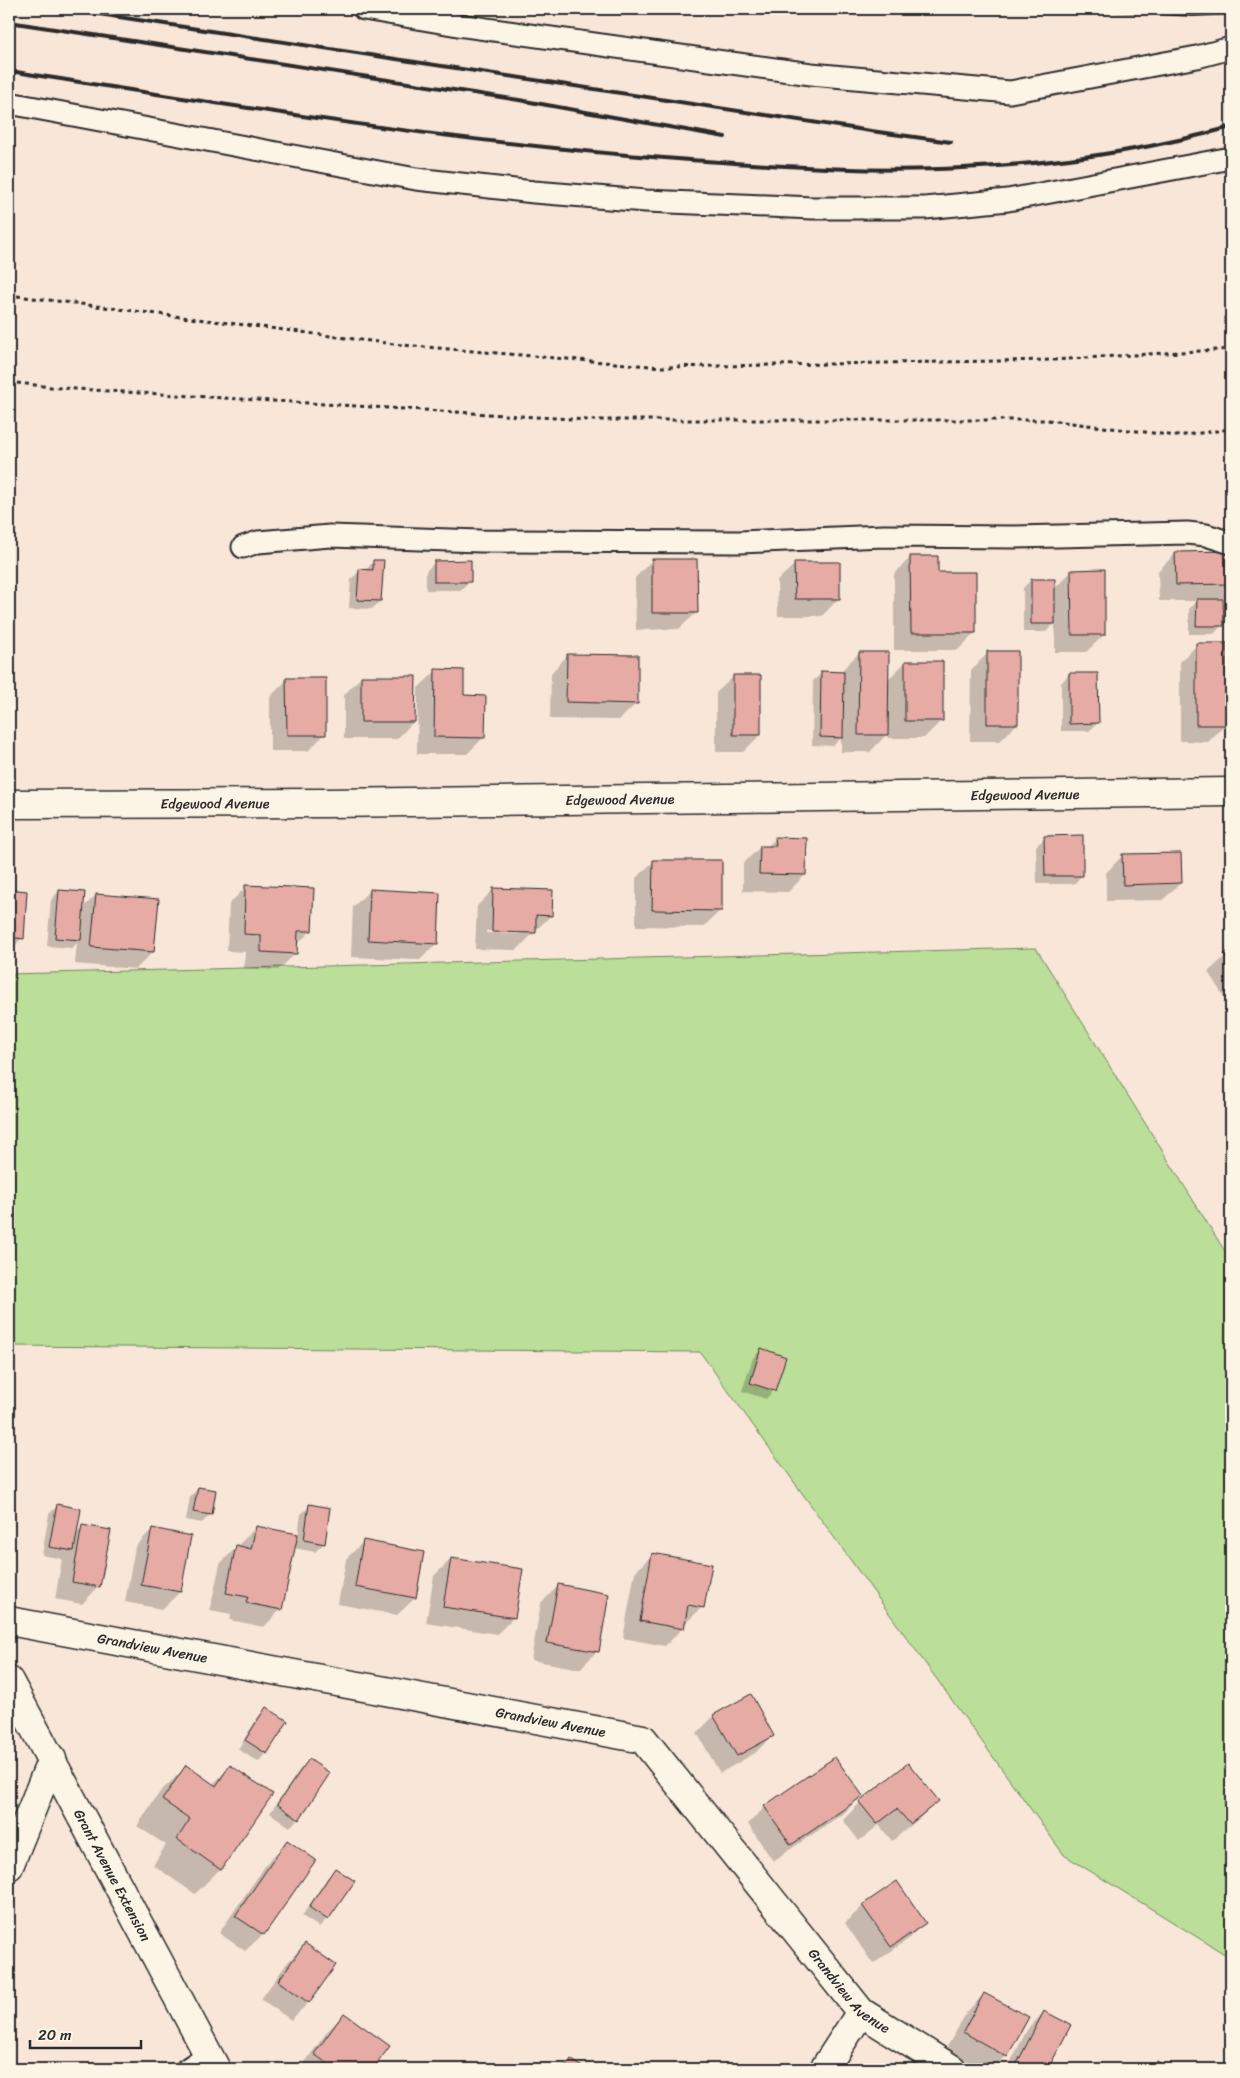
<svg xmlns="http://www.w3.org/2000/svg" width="1240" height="2078" font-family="Sriracha,sans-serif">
	<rect width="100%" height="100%" fill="#f8e6d8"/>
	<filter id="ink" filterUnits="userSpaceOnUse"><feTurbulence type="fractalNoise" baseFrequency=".02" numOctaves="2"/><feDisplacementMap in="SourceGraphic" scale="10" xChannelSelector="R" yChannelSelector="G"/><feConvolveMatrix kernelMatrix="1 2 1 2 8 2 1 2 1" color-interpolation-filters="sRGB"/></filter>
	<g filter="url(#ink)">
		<path fill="#bbde98" stroke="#738462" d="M1036,948l195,313v697l-167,-103 -364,-503 -691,-6v-372z"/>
		<path fill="#0003" fill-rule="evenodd" d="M1231,552v41l-9,7v25l-8,9h-25v-25l8,-8h-38l-1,-30 18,-18z
			M911,557l26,16 38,60 -17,17h-64v-76z
			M652,560l45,52 -18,17 -43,1 -1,-52z
			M374,561l6,40 -8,8 -23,-1 2,-29 9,-8h5z
			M435,562l35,19 -9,9h-35v-19z
			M795,564l44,34 -17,18h-44l-1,-35z
			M1072,571l32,64 -18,17h-31v-29l-9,9h-23v-44l8,-8 23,9z
			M1197,645l29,79 -18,18 -28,-1v-79z
			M859,653l28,27 19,-18 36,58 -18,18h-36v-5l-18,19h-29v-14l-8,8 -21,-1 1,-64 9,-8h20v-3z
			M988,653l29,71 -17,17h-30l1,-71z
			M568,655l69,48 -18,17 -69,-1 1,-46z
			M436,671l27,26 21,40 -17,17h-50l1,-66z
			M1069,674l29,49 -9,8h-28v-48z
			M734,676l26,59 -17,17h-27v-59z
			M361,677l53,44 -17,18h-53v-44z
			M287,680l38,54 -17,17h-38v-54z
			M776,838l29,37 -17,17 -45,-1v-27l17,-17h7z
			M1045,838l37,37 -8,9h-37l-1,-38z
			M1123,855l57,28 -17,17 -57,1v-28z
			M654,861l67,49 -18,17 -67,-1v-48z
			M246,887l65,44 -15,14v8l-18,17 -34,-2 1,-16 -18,-1 2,-47z
			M494,889l57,26 -34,35 -42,-1 2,-43zM486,931l36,1 -3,2 -33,-1z
			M370,890l67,53 -17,17 -69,-3 2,-50z
			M9,891l17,1 -4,46 -13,14z
			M59,891l23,18 14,-14 57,57 -17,17 -61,-5 2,-21 -5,5 -25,-2 4,-46z
			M1231,951v42l-7,4 -16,-25z
			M761,1350l13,40 -8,9 -24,-8 11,-33z
			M198,1488l16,3 -4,24 -8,8 -16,-3 4,-23z
			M57,1506l19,28 6,-7 17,59 -17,18 -27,-5 7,-40 -20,-4 7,-41z
			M310,1506l14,37 -9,9 -21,-4 -13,61 -17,18 -34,-7 1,-6 -21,-4 10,-46 36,-37 42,9 3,-22z
			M152,1529l28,63 -18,17 -37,-7 10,-55z
			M363,1542l52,56 -18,17 -59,-11 8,-45z
			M652,1555l50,52 -17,17h-2l-1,5 -17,17 -42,-8 12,-66z
			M451,1559l63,58 -17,17 -71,-11 8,-47z
			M559,1585l38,66 -17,18 -49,-9 10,-57z
			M266,1709v44l-8,9 -20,-13 20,-32z
			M714,1716l59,19 -18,18 -35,20 -23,-40z
			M309,1760l-11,59 -8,8 -20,-14 30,-44z
			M231,1766l-11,103 -25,25 -42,-29 13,-20 -29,-19 23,-34 26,-25 26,18z
			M861,1796l-17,17 -71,48 -25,-37 17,-17z
			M937,1801l-17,17 -28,23 -13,-16 -20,16 -16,-21 17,-17z
			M288,1842l-25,92 -18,17 -26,-18 51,-74z
			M336,1869l-9,50 -8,8 -17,-11 25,-38z
			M896,1883l28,40 -17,17 -34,24 -28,-41 18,-17z
			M305,1944l29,21 -26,38 -17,17 -30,-21 27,-37z
			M984,1994l22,62 -13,13h-11l-36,-20 21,-37z
			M1044,2012l25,13 -22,44h-40l20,-39z
			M344,2014l44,32 -16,23h-72l27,-37z"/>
		<path fill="#e6aba5" stroke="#2b2b2b" d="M1231,551v33l-55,1 -1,-33z
			M910,556h28v16h38v61h-65z
			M652,559h45l1,54h-46z
			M373,560h11l-3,41 -24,-1 2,-31 14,1z
			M471,560v22h-37v-21z
			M794,562h46v37h-45z
			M1105,569v66h-33l-1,-65z
			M1031,579h24v45h-24z
			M1197,599h26l1,27h-28z
			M1196,643h31v82h-31z
			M987,651h31v73h-31z
			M859,652h30l-1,83h-30z
			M567,654l71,1v49l-72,-2z
			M905,661h38v60h-38z
			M435,669l29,1v25l22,1 -1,42 -51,-1z
			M821,671l23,1 -1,66 -23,-1z
			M1069,673h29l1,50 -30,1z
			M733,675h28v60h-28z
			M361,676h55l-1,46h-54z
			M286,678h40v57h-39z
			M1083,835v41h-38l-1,-40z
			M775,837l32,1 -1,37 -47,-1 1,-28h16z
			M1181,853l1,30 -59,2 -1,-31z
			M653,860h69v51l-70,-1z
			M245,885l69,3 -2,43h-14l-1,23 -36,-2v-17l-17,-1z
			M493,888l60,2 -1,26 -16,-1v18l-44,-1z
			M9,889l18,2 -3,48 -15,-2z
			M370,889l70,4 -2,51 -70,-4z
			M59,890l26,2 -4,48 -26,-2z
			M96,894l63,5 -5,53 -63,-5z
			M1231,949v16l-7,-11z
			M761,1348l25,9 -11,34 -25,-8z
			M198,1487l18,3 -4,25 -19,-3z
			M57,1504l24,5 -7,42 -25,-4z
			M309,1504l21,4 -5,36 -21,-4z
			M82,1525l29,5 -11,57 -28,-5z
			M256,1526l42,8 -16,76 -36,-7 2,-6 -22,-4 10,-48 15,4z
			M152,1528l39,8 -10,56 -40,-7z
			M363,1540l61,12 -8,46 -61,-11z
			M652,1553l60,11 -8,44 -16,-3 -4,24 -44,-8z
			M451,1558l72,11 -8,49 -72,-11z
			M558,1584l51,10 -10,58 -52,-9z
			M751,1694l23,42 -37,20 -24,-41z
			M266,1707l22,14 -21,33 -22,-14z
			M835,1757l28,39 -72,49 -27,-39z
			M309,1759l21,14 -31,47 -22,-16z
			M908,1763l31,38 -29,23 -13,-15 -20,15 -18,-22z
			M186,1765l30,21 14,-21 43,29 -52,76 -44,-31 13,-20 -28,-19z
			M287,1840l29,20 -52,75 -29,-19z
			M335,1868l20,13 -27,39 -19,-13z
			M897,1881l29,42 -35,24 -29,-42z
			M305,1943l31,22 -27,38 -31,-22z
			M984,1993l45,24 -22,40 -44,-25z
			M1044,2011l27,14 -23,44h-34z
			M344,2013l46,33 -17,23h-38l-21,-15z
			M571,2059l14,10h-21z
			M1157,2061l14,8h-19z"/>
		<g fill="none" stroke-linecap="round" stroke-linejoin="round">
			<g stroke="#2b2b2b" stroke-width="25">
				<path id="lane" d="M364,9l94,16 353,49 199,18 187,-35 34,-9
					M9,103l407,76 118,13 112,9 167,7h112l83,-8 223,-42
					M243,547l15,-5 72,-6 150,5 259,1 145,-6 131,1 172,-4 19,2 25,8
					M187,2069l21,-14"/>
			</g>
			<g stroke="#2b2b2b" stroke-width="31">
				<g id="street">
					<path id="s1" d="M9,804l317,-1 905,-11"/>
					<path id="s2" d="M9,1621l634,118 218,273 91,57"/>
					<path id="s3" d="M9,1681l207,388"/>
					<path d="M9,1866l43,-107"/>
					<path d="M824,2069l37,-57"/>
				</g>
			</g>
			<path stroke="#2b2b2b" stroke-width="3" stroke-dasharray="4 4" stroke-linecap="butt" d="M9,295l393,50 260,22 391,-7 178,-11
				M9,382l51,6 527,32h460l130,16 54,-7"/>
			<use href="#lane" stroke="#fcf5e5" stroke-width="21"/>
			<use href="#street" stroke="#fcf5e5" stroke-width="28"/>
			<path stroke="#2b2b2b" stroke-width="4" d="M66,9l805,122 80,11
				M1098,9l95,6 38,-2
				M9,22l510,78 206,37
				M9,71c226,35 452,73 681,89 90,6 182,13 272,8 91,-4 182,-17 269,-41"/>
		</g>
	</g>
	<g text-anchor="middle" stroke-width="4" stroke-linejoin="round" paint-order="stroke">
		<g font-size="14" fill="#2b2b2b" stroke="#fcf5e5">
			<text dy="5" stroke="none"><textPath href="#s1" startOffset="1016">Edgewood Avenue</textPath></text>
			<text dy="5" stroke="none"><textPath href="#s1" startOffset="611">Edgewood Avenue</textPath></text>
			<text dy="5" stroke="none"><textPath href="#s1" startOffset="206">Edgewood Avenue</textPath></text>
			<text dy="5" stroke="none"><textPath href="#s2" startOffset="146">Grandview Avenue</textPath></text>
			<text dy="5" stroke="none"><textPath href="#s2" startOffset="551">Grandview Avenue</textPath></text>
			<text dy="5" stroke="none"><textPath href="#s3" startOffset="220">Grant Avenue Extension</textPath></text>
			<text dy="5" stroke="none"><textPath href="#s2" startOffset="971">Grandview Avenue</textPath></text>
		</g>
	</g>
	<rect width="1240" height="2078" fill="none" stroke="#fcf5e5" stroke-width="30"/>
	<rect x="15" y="15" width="1210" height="2048" fill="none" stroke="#2b2b2b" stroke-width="2" filter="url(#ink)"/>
	<path d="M30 2040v8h111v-8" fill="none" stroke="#2b2b2b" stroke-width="2.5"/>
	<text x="38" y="2040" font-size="15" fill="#2b2b2b" stroke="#fcf5e5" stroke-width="4" paint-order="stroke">20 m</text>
</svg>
